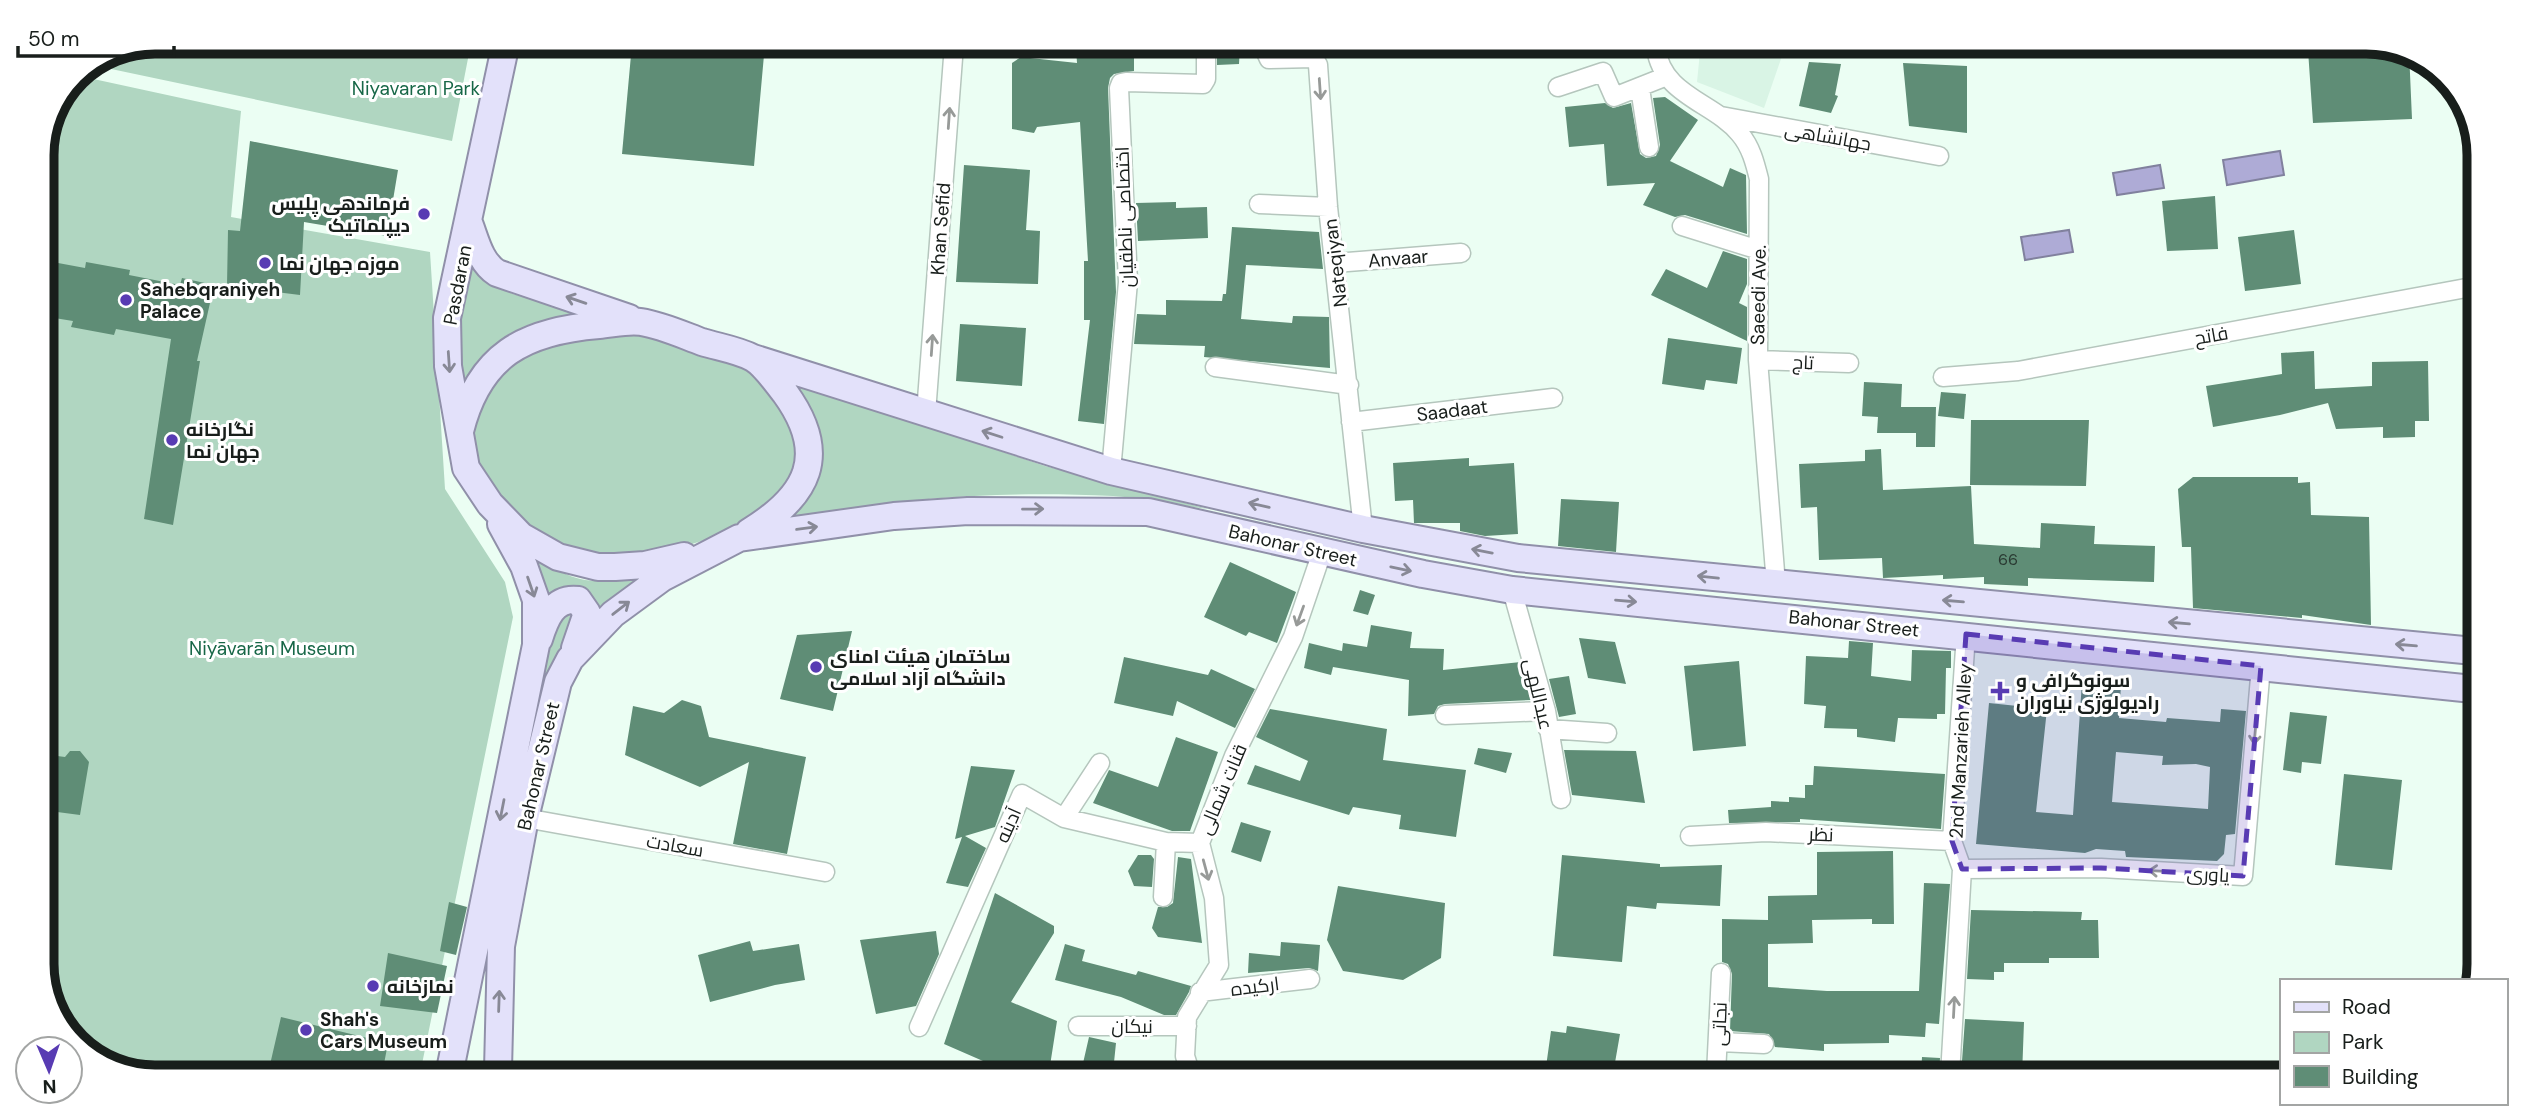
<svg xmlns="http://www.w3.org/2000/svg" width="2521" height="1119" font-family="'DM Sans',Cairo,sans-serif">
	<rect width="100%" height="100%" fill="#ebfef3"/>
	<path fill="#d9f4e5" d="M1700,52l82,4 -18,52 -67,-26z"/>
	<path fill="#b0d6c1" d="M155,42l316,1 -19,98 -355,-75z
		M75,75l166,36 -10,106 199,35 15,237 60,93 8,35 -92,452 -309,-1 -47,-36 -23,-61v-823z
		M462,234l24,46 27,14 86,23 -105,32 -16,13 -19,26 -3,-31z
		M640,335c27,9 54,17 81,26 9,3 22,5 30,10 14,10 23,27 32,42 11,19 24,47 9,69 -4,7 -14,13 -20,17 -9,8 -18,18 -28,24 -39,22 -116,41 -159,31 -35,-9 -60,-29 -84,-54 -45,-47 -31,-122 29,-150 34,-15 74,-14 110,-15z
		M780,377l265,89 163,43c-31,-4 -64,-11 -95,-13 -109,-5 -223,0 -329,27l28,-48z
		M2467,439l9,1 -1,119 -6,1z
		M518,542c58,48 79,46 149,25l-73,49 -43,-12z
		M568,608l13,12 -33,56 -15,36 16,-78z"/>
	<path fill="#aeabd6" stroke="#81819e" stroke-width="2" d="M2280,151l4,24 -57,10 -4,-25z
		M2160,165l4,23 -47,7 -4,-22z
		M2069,230l4,22 -48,8 -4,-23z"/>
	<path fill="#5f8d76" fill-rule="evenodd" d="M632,44h133l-11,122 -132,-12z
		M1085,46h49v25l-20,3 -4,4 -2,10 8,204 -12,132 -26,-3 12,-101h-6v-59h4l-8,-139 -43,5 -3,6 -22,-4v-66l9,-6 56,6 -1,-15z
		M1217,46h23l-1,18 -22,1z
		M2308,50l101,1 3,68 -99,4z
		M1809,62l32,2 -6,31 3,1 -7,17 -32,-7z
		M1903,63l64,3v67l-58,-7z
		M1665,97l33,23 -28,41 53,26 7,-19 16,7 1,59 -62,-19 -10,2 -32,-12 12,-22 -48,3 -3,-42 -35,3 -4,-40 40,-4 8,5 18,-5 9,51 6,4 10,-2 4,-11 -7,-47z
		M250,141l148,29 -11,66 -83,-14 -4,73 -73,-9 1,-56 12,1z
		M964,165l66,5 -4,60 14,1 -2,53 -82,-2z
		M2215,196l3,53 -51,2 -5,-50z
		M1176,202v6l31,-1 1,31 -70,3 -2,-38z
		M1232,227l87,5 4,37 -77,-4 -5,54 51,4 1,-7 36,1 1,51 -126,-11 1,-11 -71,-2 3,-30 29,1v-15l56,1 1,-7h3z
		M2294,230l7,54 -56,7 -7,-54z
		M1723,251l24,8v25l-8,19 8,4v34l-96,-46 15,-26 41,19z
		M42,260l43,8 1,-6 44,8 -1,5 51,10 2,-7 32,7 -17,76h3l-27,164 -29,-6 27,-180 -55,-10 -2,6 -43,-8 2,-6 -31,-5z
		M960,324l66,4 -4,58 -66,-5z
		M1668,338l74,10 -5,36 -31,-4 -2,10 -42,-6z
		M2314,351l1,38 57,-3v-24l56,-1 1,60h-14v16l-32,1v-11l-47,2 -8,-26 -48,12 -67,12 -7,-41 76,-12 -1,-21z
		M1864,382l38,2 -1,23h35l-1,40h-19v-14h-39l1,-16 -16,-1z
		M1941,392l25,2 -2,25 -26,-3z
		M1971,420h118l-3,66 -116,-1z
		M1881,449l2,41 88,-4 3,58 66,4 1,-25 54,3 -1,18 61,2 -1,36 -126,-4v8l-44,-2v-7l-41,2v-4l-60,3 -1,-20 -63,2 -2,-53 -16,1 -2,-44 66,-3v-11z
		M1469,458v8l45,-3 4,71 -33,2 -25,-5v-8h-46l-1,-23 -18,1 -2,-38z
		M2193,477h105v6l12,-1 1,33 58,2 2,108 -69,-10v3l-109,-10 -2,-61h-9l-4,-58z
		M1561,499l58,3 -3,50 -58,-6z
		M1230,562l66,30 -19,51 -28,-11 -3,4 -42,-19z
		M1360,590l15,5 -7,20 -15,-4z
		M1371,625l41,7 -2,16 34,1 -1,21 78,-8 10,38 -86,4 -7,2 -4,8 -26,2 1,-36 -76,-13 -2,8 -27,-7 5,-25 33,8 1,-8 24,4z
		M852,631l-19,80 -53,-12 17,-64z
		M1579,638l36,4 11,42 -38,-6z
		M1849,641l24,2 -2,33 40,5 1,-31 39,1v17h-5l-1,46h-8v5l-39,-1 -3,24 -38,-5v-8l-33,-1 2,-22 -22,-2 2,-48 42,2z
		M1124,657l84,18 3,-6 44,20 -20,39 -58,-27 -4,15 -59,-13z
		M1739,661l7,85 -53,5 -9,-85z
		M1569,676l7,38 -17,3 -10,-38z
		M2082,682l39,3 -2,33 47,4 1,-4 53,4 1,-13 25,2 -11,123 -9,1 -2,19 -7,7 -91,-4 -1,-6 -29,-2 -11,4 -109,-9 13,-141 58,6 -11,103 37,3zM2116,752l47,4 -1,9 34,-1 14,3 -2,42 -96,-7z
		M682,700l19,6 8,31 97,20 -19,97 -54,-10 16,-82 -49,25 -75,-32 8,-49 31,7z
		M1270,709l117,20 -4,31 83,10 -10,67 -57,-8 2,-14 -48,-8 -4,8 -102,-31 8,-19 45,16 8,-20 -52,-24z
		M2290,712l37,4 -6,48 -19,-2 -1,11 -18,-3z
		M1176,737l42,15 -28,79h-18l-79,-28 16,-33 49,17z
		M1478,748l34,5 -6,20 -32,-9z
		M1564,750l72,1 9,52 -73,-8z
		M70,751h10l9,11 -9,53 -38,-5v-56l23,3z
		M971,766l44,4 -20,57 -30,9 21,12 -18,39 -22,-4 16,-46 -7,2z
		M1814,766l131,8 -4,55 -141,-10v3l-71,1 -1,-13 43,-3v-6l18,1v-5l16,1v-13h8z
		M2344,774l58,6 -10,90 -57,-5z
		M1241,822l30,9 -10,31 -30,-10z
		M1893,851l1,73h-22v-5l-60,1 1,23 -45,1v43l59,4h92l5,-108 26,1 -11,140 -13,-1 -1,14 -36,-2v8l-65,1v7l-49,-4 -6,-13 -39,-3 2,-57 -4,-10 -6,-2v-43l46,1v-24l49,-1v-43z
		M1138,855h13l3,4 -2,28 -18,-1 -6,-15z
		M1562,855l98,9v3l62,-2 -2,41 -63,-3 -1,6 -29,-3 -5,56 -69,-6z
		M1178,857l13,2 11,84 -44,-6 -6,-9 6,-21h9l6,-4z
		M1338,886l107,17 -4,55 -38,22 -60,-9 -16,-31z
		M995,893l59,33v7l-43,69 46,19 -8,51h-65l-1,-11 -39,-17z
		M449,902l18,5 -11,48 -16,-4z
		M1971,910l111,2 -1,8h17l1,38h-50v5h-45v9h-10v8l-27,-1z
		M936,931l3,23 -23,52 -40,8 -16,-74z
		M750,941l3,10 46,-7 6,36 -30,5 -65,17 -12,-47z
		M1281,942l39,3 -2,26 -9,-3 -61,5 1,-20 31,3z
		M1065,944l20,6 -3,11 54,14 2,-4 53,15 -2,6 -13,23h-12l-43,-18 -66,-17z
		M388,953l59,13 -10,47 -57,-7z
		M281,1017l107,26 -5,26h-114z
		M1965,1019l59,3 -2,54 -61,-1z
		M1567,1026l53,8 -7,40h-68l6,-43 15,2z
		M1089,1037l27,6 -3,29h-32z
		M1922,1057l18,1 -1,17h-18z"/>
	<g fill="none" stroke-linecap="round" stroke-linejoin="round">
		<g stroke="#b5c6bd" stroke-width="21">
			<path id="minor" d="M1263,46l6,13 45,-1 4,7 10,142 35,322
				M1656,48c6,48 58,54 84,86 11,13 15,29 19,45l-1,181 18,224
				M1558,87l45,-15 11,25 53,-21
				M1640,88l9,59
				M1721,116l218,40
				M1259,204l69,3
				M1682,226l77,24
				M1335,263l126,-10
				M1758,360l91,3
				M1215,367l134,18
				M1943,377l75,-6 459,-85
				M926,413l28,-368
				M1351,422l202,-24
				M1111,471l17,-189 -9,-194 2,-5 5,-1 77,2 3,-5v-33
				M1512,590l34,121 15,88
				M1445,715l101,-4
				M1548,729l59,4
				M525,818l300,54
				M1064,818l36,-55
				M1690,836l76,-4 186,9
				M1962,869l139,-1 142,8 18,-210
				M1163,897l3,-55
				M1200,992l110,-13
				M1078,1026h109
				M919,1027l103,-233 42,24 102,24 34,1
				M1719,1042l45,2
				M1190,1072l-5,-16 2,-39 32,-52 -5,-67 -14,-55 34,-87 59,-119 29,-85
				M1716,1074l5,-101
				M1950,1075l12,-206 -10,-28 14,-207"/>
		</g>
		<g stroke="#9090a9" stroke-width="30">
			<path id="primary" d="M506,43l-59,275 1,48 18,102 24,36 31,32 37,21 40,10h17l30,-2 39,-9
				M469,223c7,18 11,39 28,50l132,45
				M753,358l358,113 252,58 155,29 956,93
				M460,431c19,-76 64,-100 139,-106 13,-1 29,-5 42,-3 20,3 42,13 61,20 16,5 36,8 51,16 12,7 23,24 32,35 45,62 23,103 -36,139
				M539,639c6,-19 14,-42 39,-39l9,13 -12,35
				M450,1070l86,-425v-45l-12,-34 -23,-42
				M498,1070l3,-124 24,-128 33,-136 12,-23 43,-45 49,-36 77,-40 155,-22 74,-5 180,1 275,62 89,16 961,99"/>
		</g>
		<use href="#minor" stroke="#fff" stroke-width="18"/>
		<use href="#primary" stroke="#e3e1fa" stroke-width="26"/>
	</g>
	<defs><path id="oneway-shaft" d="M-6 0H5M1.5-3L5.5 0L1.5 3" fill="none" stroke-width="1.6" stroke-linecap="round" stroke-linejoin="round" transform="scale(1.75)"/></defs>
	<g stroke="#979a98">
		<use href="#oneway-shaft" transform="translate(1320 89) rotate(86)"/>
		<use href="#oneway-shaft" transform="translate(949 118) rotate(-86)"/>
		<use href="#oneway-shaft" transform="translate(932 345) rotate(-86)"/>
		<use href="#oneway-shaft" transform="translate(1300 616) rotate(110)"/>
		<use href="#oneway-shaft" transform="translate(2255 734) rotate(95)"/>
		<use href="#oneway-shaft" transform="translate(1206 870) rotate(75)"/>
		<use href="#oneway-shaft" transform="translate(2159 871) rotate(-177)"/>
		<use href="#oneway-shaft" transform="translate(1954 1007) rotate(-87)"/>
	</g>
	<g stroke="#888996">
		<use href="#oneway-shaft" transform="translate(576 300) rotate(-161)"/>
		<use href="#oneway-shaft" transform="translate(449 362) rotate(86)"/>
		<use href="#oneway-shaft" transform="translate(992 434) rotate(-162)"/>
		<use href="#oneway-shaft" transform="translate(1259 505) rotate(-167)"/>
		<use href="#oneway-shaft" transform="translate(1033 509) rotate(-1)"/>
		<use href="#oneway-shaft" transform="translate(807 528) rotate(-8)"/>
		<use href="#oneway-shaft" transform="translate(1482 551) rotate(-169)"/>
		<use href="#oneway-shaft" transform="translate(1401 569) rotate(12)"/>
		<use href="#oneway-shaft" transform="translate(1708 577) rotate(-174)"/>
		<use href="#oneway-shaft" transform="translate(531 587) rotate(71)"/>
		<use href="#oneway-shaft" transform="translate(1626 601) rotate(5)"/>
		<use href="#oneway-shaft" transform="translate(1953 601) rotate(-175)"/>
		<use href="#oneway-shaft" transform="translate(621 608) rotate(-38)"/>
		<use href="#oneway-shaft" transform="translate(2179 623) rotate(-175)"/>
		<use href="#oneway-shaft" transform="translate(2406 645) rotate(-175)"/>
		<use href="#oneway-shaft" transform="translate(502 810) rotate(101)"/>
		<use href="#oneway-shaft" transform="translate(499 1001) rotate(-88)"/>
	</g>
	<path fill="#583bb3" fill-opacity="0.2" stroke="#583bb3" stroke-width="5" stroke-dasharray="14 9" stroke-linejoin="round" d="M1966,634l295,32 -18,210 -142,-8 -139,1 -10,-28z"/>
	<g fill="#583bb3" stroke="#fff" stroke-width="2.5">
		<circle cx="424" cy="214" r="7"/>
		<circle cx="265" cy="263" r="7"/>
		<circle cx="126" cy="300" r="7"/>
		<circle cx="172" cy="440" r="7"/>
		<circle cx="816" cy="667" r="7"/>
		<path d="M1996.5 680.5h7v7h7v7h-7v7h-7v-7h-7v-7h7z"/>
		<circle cx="373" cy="986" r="7"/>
		<circle cx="306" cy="1030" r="7"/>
	</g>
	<g text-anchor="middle" stroke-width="6" stroke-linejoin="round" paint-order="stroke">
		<g font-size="16" fill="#2a3a32">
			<text x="2008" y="565">66</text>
		</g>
		<g font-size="19" fill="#176747" stroke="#fff">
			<text x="416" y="95">Niyavaran Park</text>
			<text x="272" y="655">Niyāvarān Museum</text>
		</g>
		<g font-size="19" fill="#181e1b" stroke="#fff">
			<text transform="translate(1828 136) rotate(10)" y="7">جهانشاهی</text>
			<text transform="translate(1124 217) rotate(-92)" y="7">اختصاصی ناطقیان</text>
			<text transform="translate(940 229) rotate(-86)" y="7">Khan Sefid</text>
			<text transform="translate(1398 258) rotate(-5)" y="7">Anvaar</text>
			<text transform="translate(1335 263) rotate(-97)" y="7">Nateqiyan</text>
			<text transform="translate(457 285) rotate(-79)" y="7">Pasdaran</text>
			<text transform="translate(1758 295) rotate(-89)" y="7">Saeedi Ave.</text>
			<text transform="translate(2211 335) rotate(-10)" y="7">فاتح</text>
			<text transform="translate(1803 362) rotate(2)" y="7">تاج</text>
			<text transform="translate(1452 410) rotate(-7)" y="7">Saadaat</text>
			<text transform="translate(1293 545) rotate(13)" y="7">Bahonar Street</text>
			<text transform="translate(1854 623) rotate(6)" y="7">Bahonar Street</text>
			<text transform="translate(1539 694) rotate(77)" y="7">عبداللهی</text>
			<text transform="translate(1960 751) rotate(-87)" y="7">2nd Manzarieh Alley</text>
			<text transform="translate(538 766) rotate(-77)" y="7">Bahonar Street</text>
			<text transform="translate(1222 789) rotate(-67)" y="7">قنات شمالى</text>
			<text transform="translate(1008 825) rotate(-66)" y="7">آدینه</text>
			<text transform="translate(1821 834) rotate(2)" y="7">نظر</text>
			<text transform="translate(675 845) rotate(10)" y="7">سعادت</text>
			<text transform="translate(2208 874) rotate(3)" y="7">یاوری</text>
			<text transform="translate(1255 986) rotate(-7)" y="7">ارکیده</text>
			<text transform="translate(1719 1024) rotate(-88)" y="7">نجاتی</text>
			<text x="1132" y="1033">نیکان</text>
		</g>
		<g font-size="19" font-weight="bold" fill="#181e1b" stroke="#fff" text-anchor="start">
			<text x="410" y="210" text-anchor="end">فرماندهی پلیس<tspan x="410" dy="22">دیپلماتیک</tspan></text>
			<text x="279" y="270">موزه جهان نما</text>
			<text x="140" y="296">Sahebqraniyeh<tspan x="140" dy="22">Palace</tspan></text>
			<text x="186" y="436">نگارخانه<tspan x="186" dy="22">جهان نما</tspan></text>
			<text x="830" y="663">ساختمان هیئت امنای<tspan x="830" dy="22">دانشگاه آزاد اسلامی</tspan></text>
			<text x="2016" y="687">سونوگرافی و<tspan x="2016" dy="22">رادیولوژی نیاوران</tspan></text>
			<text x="387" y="993">نمازخانه</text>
			<text x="320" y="1026">Shah's<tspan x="320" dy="22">Cars Museum</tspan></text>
		</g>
	</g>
	<path d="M0 0H2521V1119H0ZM155 54H2366A101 101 0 0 1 2467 155V964A101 101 0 0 1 2366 1065H155A101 101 0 0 1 54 964V155A101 101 0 0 1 155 54Z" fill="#fff" fill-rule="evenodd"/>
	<path fill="none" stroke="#181e1b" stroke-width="9" d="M155 54H2366A101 101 0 0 1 2467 155V964A101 101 0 0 1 2366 1065H155A101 101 0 0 1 54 964V155A101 101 0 0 1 155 54Z"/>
	<rect x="2280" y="979" width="228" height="126" fill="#ffffff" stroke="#a3a5a4" stroke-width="2"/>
	<rect x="2294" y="1002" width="35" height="10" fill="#e3e1fa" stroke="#a3a5a4" stroke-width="2"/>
	<text x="2342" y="1014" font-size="21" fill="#181e1b">Road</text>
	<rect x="2294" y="1032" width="35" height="21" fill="#b0d6c1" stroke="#a3a5a4" stroke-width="2"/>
	<text x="2342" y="1049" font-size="21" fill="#181e1b">Park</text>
	<rect x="2294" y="1066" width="35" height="21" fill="#5f8d76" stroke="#a3a5a4" stroke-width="2"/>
	<text x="2342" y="1084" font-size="21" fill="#181e1b">Building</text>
	<g transform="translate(49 1070) rotate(178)"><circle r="33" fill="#ffffff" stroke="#a3a5a4" stroke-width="2"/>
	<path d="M0-5L12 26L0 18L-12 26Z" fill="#583bb3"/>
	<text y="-10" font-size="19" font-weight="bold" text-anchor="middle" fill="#181e1b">N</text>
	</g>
	<path d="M18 46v10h156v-10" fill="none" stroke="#181e1b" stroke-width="3.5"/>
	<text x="28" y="46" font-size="21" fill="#181e1b" stroke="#ffffff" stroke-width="5" paint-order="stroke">50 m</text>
</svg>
